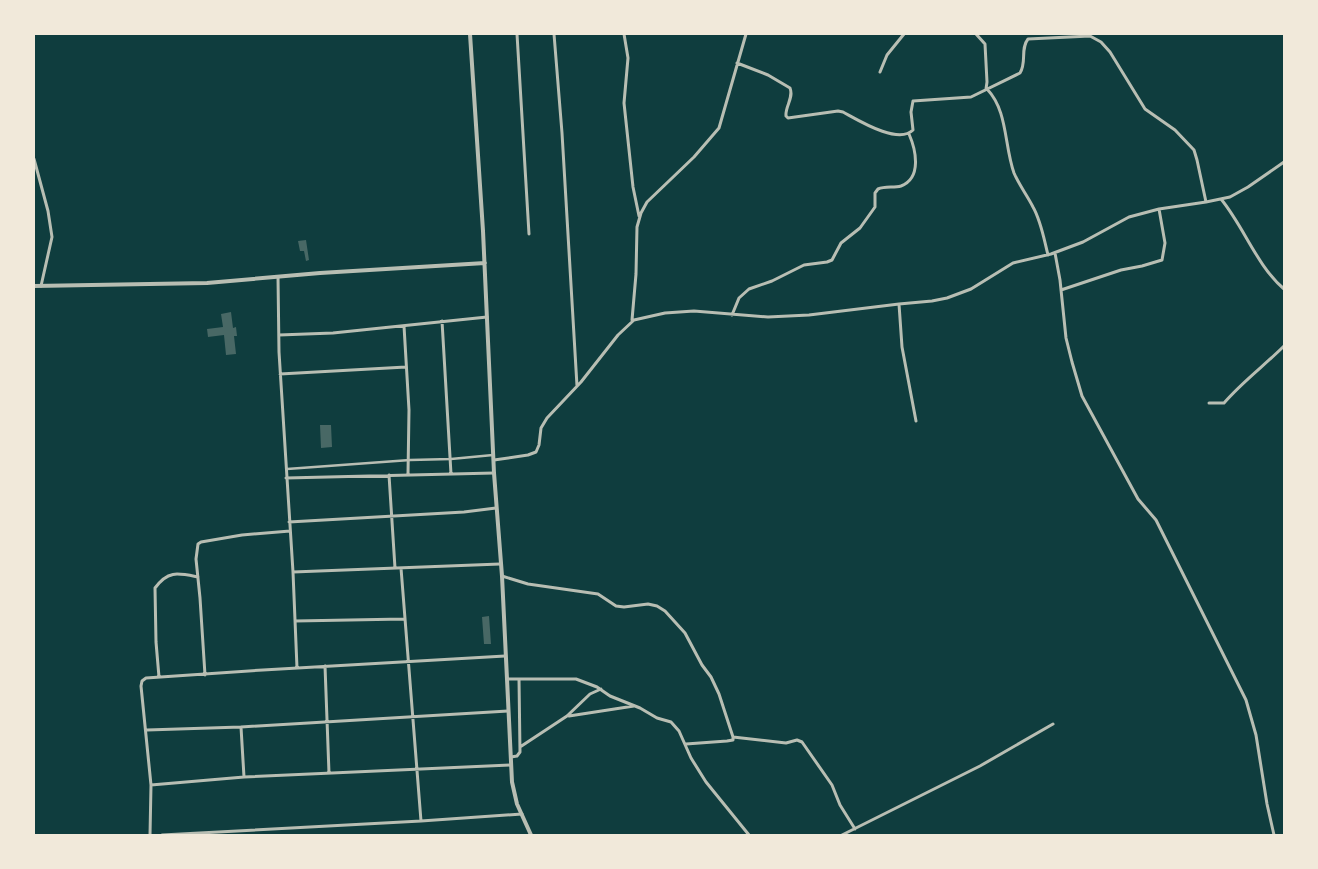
<svg xmlns="http://www.w3.org/2000/svg" width="1318" height="869" font-family="Manrope,sans-serif">
	<rect width="100%" height="100%" fill="#0f3d3e"/>
	<path fill="#486865" d="M306,240l3,20 -3,1 -2,-10h-4l-2,-10z
		M231,312l2,16 3,-1 1,9h-3l2,18 -10,1 -2,-20 -16,2 -1,-8 16,-2 -2,-13z
		M320,425h11l1,22 -11,1z
		M489,616l2,28h-7l-2,-27z"/>
	<g fill="none" stroke-linecap="round" stroke-linejoin="round">
		<path stroke="#b8beb3" stroke-width="2.5" d="M287,469l123,-9 41,-1 42,-4"/>
		<path stroke="#b8beb3" stroke-width="3" d="M517,34l12,200
			M554,34l8,99 15,253
			M624,34l4,24 -4,45 9,84 6,29
			M976,34l9,10 2,38 -1,7
			M737,63l31,12 22,13c4,10 -5,18 -4,28l2,2 50,-7 5,1c15,8 55,33 70,18l-2,-18 2,-11 58,-4 49,-24c7,-11 0,-24 8,-34l62,-3 11,6 9,10 35,57 30,21 19,20 3,10 9,42
			M880,72l7,-17 17,-21
			M987,89c21,22 17,56 27,84 5,12 13,22 19,34 8,14 11,32 15,48
			M34,159l14,52 4,26 -11,49
			M1221,199c23,28 36,67 63,90
			M1055,253l5,27 6,58 6,24 10,34 56,103 18,21 90,180 10,35 11,69 7,31
			M278,277l1,75 14,220 4,96
			M1061,290l60,-20 21,-4 20,-6 3,-17 -6,-34
			M899,304l3,43 14,74
			M732,315l7,-17 10,-9 23,-8 32,-16 23,-3 5,-2 9,-17 19,-15 15,-21v-14l3,-4c7,-3 16,-1 23,-3 21,-8 15,-36 8,-52
			M632,320l4,-46 1,-47 4,-14 6,-11 47,-45 25,-29 27,-94
			M442,321l9,153
			M404,326l5,84 -1,64
			M279,335l54,-2 154,-16
			M280,374l126,-7
			M1209,403h15c18,-21 41,-38 60,-57
			M494,460l34,-5 8,-3 3,-7 2,-17 6,-10 34,-36 37,-47 16,-15 31,-7 29,-2 74,6 41,-2 90,-11 33,-3 15,-3 24,-9 42,-26 38,-9 32,-12 46,-25 30,-8 47,-7 24,-5 18,-10 36,-25
			M389,475l6,93
			M286,478l208,-5
			M289,522l175,-10 32,-4
			M401,568l20,253
			M293,572l207,-8
			M502,576l26,8 70,10 18,12 8,1 24,-3 9,2 8,5 20,22 17,32 9,12 8,17 14,43v3l-6,1 -41,3
			M295,621l109,-2
			M325,666l4,107
			M205,675l-5,-77 -4,-39 2,-15 3,-2 41,-7 48,-4
			M159,677l-3,-35 -1,-54c13,-18 23,-15 43,-11
			M507,679h69l21,8 13,9 30,12 17,10 14,4 8,9 12,27 15,24 43,53
			M569,716l65,-10
			M241,727l3,50
			M147,730l94,-3 267,-16
			M733,737l53,6 11,-3 5,2 30,43 8,20 15,24
			M520,747l47,-31 23,-22 11,-5
			M511,757l6,-1 3,-4 -1,-73
			M151,785l93,-8 267,-12
			M150,835l1,-50 -10,-99 1,-5 4,-3 117,-8 242,-14
			M162,835l259,-14 101,-7
			M842,835l138,-69 73,-42"/>
		<path stroke="#b8beb3" stroke-width="4" d="M470,34l13,197 11,242 8,103 10,206 5,22 14,31
			M34,286l173,-3 113,-10 165,-10"/>
	</g>
	<rect width="1318" height="869" fill="none" stroke="#f1e9da" stroke-width="70"/>
</svg>
